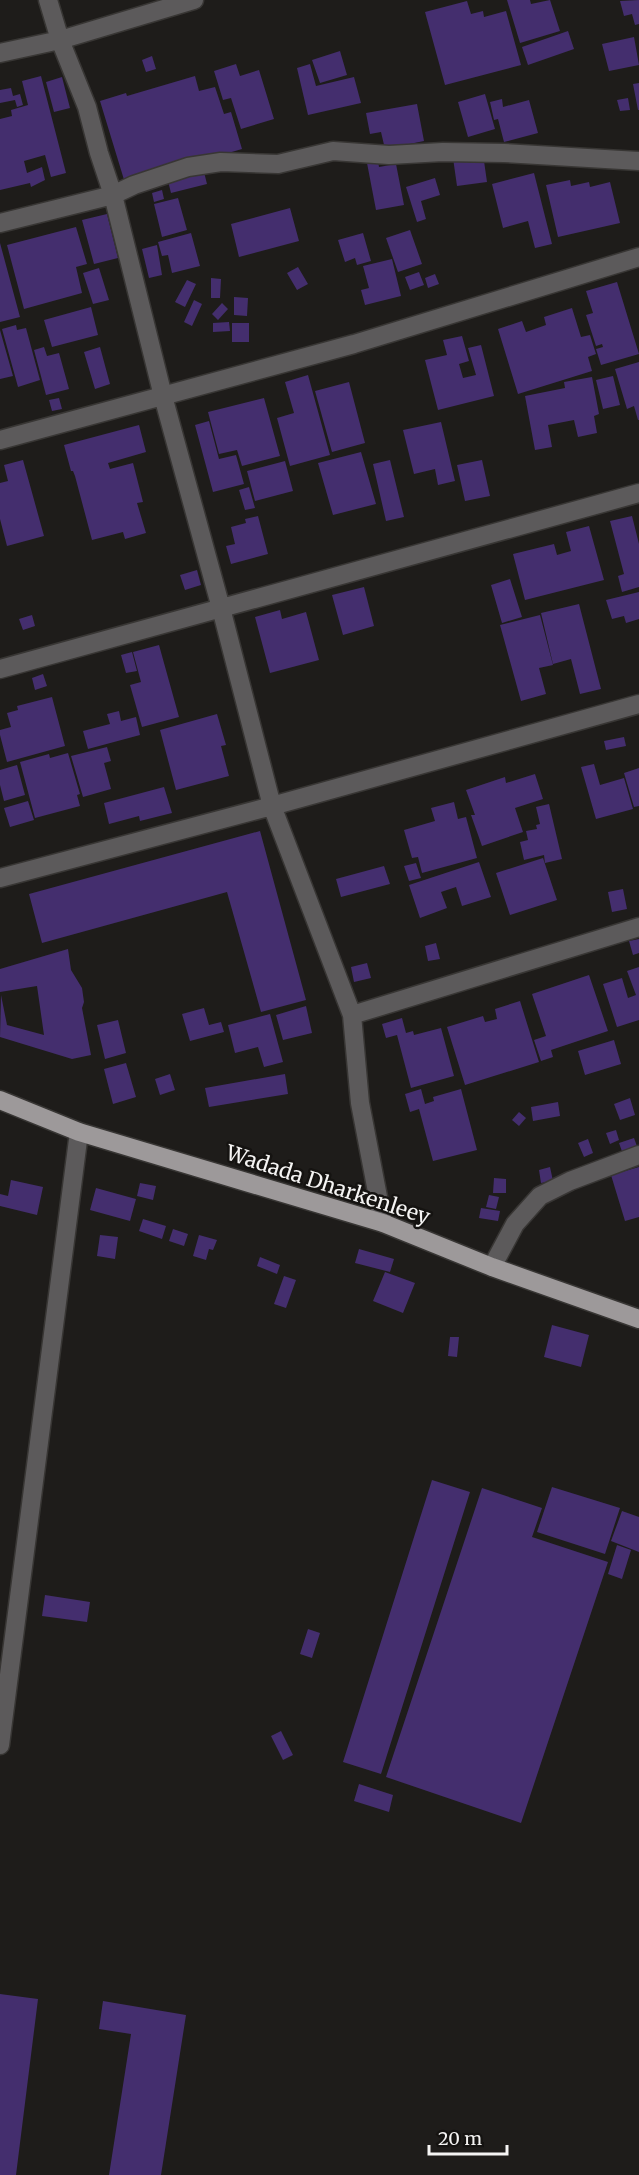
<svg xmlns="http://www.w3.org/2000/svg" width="639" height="2175" font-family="Merriweather,serif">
	<rect width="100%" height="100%" fill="#1e1c1a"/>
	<path fill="#442e6e" d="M507,0h23l1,4 19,-4 10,31 -40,12z
		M639,0v24l-4,1 -3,-11 -8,2 -4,-15z
		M467,1l4,13 12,-3 1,6 22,-6 15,54 -76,20 -20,-73z
		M568,31l6,18 -46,16 -6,-18z
		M634,37l5,28 -30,6 -7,-27z
		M340,51l7,24 -27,8 -8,-23z
		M152,56l4,13 -10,3 -4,-12z
		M236,64l4,12 19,-6 15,49 -33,10 -10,-31 -8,2 -9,-29z
		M310,64l6,22 38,-9 7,26 -53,12 -11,-47z
		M41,76l25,97 -15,4 -6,-22 -21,6 3,12 15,-6 3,13 -14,7 -1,-4 -30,7v-71l12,-3 -1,-6 17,-5 -6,-24z
		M195,76l4,15 16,-4 9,27 7,-2 11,37 -117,34 -25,-82 26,-8 1,3z
		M62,77l8,31 -16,4 -8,-30z
		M639,83v27h-1l-5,-26z
		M11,88l2,8 7,-2 3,11 -6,2 -2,-7 -15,3v-13z
		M485,94l10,35 -27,8 -10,-35z
		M628,98l2,12 -10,1 -3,-11z
		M502,99l1,8 26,-7 9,33 -34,9 -6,-23 -4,1 -4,-18z
		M417,104l7,37 -39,8 -4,-17 -11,2 -4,-21z
		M483,154l4,28 -30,4 -4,-28z
		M378,161l1,6 17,-3 8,41 -28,5 -9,-47z
		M203,168l4,16 -36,9 -4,-16z
		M534,173l18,71 -17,4 -7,-27 -25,7 -11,-44z
		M435,178l5,17 -19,6 5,18 -9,3 -11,-35z
		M570,180l1,6 18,-4 1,5 20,-5 10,41 -62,14 -12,-52z
		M162,190l2,9 -10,3 -2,-9z
		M178,198l9,32 -25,7 -8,-33z
		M290,208l9,33 -60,16 -8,-33z
		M107,214l11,44 -24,6 -12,-44z
		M76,227l11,37 -11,3 6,26 -58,16 -17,-64z
		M410,230l12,34 -24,8 -12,-34z
		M191,233l9,33 -28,7 -4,-18 -6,1 -4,-14z
		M363,233l8,28 -14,4 -2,-7 -10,4 -7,-22z
		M0,243l20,74 -20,5z
		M157,245l5,30 -13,3 -7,-29z
		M392,259l9,37 -36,9 -4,-15 8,-2 -6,-22z
		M298,267l10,17 -11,6 -10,-17z
		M99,268l10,32 -16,4 -10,-31z
		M419,272l5,13 -14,5 -5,-13z
		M435,274l4,10 -11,4 -3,-10z
		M211,278l10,1 -1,19h-9z
		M187,280l9,4 -11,23 -10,-5z
		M617,282l22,72 -38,11 -5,-16 7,-2 -1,-3 -6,2 -10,-31 7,-2 -7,-22z
		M234,297l14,1 -1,18 -13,-1z
		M194,300l8,4 -10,22 -8,-4z
		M222,303l6,6 -10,11 -6,-6z
		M91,307l7,28 -46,12 -8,-27z
		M572,308l9,29 9,-2 6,19 -8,3 4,14 -74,23 -20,-65 24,-8 4,11 20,-7 -2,-8z
		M229,322l1,9 -17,1v-9z
		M232,323h17v19h-17z
		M16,325l1,5 9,-2 14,52 -22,7 -16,-58z
		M0,330l13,46 -13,3z
		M462,336l7,25 -10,3 4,14 13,-3 -8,-27 13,-3 13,51 -56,14 -13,-50 22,-5 -4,-15z
		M44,347l3,9 12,-3 10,36 -23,6 -12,-45z
		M100,347l10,37 -15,5 -11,-37z
		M639,362v58h-1l-4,-14 -7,3 -12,-40z
		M308,375l22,80 -40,11 -13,-48 17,-5 -9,-31z
		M613,376l7,29 -17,4 -7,-29z
		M592,377l7,37 -5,2 3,17 -19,4 -4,-17 -26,5 4,22 -17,3 -10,-54 40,-8 -1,-6z
		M349,382l16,61 -33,9 -17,-61z
		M59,398l3,11 -10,2 -3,-11z
		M264,398l16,58 -38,10 -5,-16 -18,4 -11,-42z
		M209,421l10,38 17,-4 8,29 -31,8 -18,-67z
		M441,422l14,59 -17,4 -3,-16 -21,5 -11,-44z
		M139,425l7,27 -38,11 2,6 23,-6 10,39 -6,1 9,30 -21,6 -2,-7 -31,8 -17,-64 -2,-5h-2l-7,-26z
		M361,452l15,52 -43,11 -15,-52z
		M23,460l21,76 -37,10 -7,-27v-36l8,-2 -4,-16z
		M390,460l14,57 -18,4 -13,-57z
		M482,460l8,36 -25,5 -8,-36z
		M285,461l8,30 -38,10 -8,-30z
		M249,487l6,21 -10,2 -6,-20z
		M258,516l10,38 -37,10 -5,-18 9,-2 -4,-17 15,-4 -1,-4z
		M632,516l7,28v43l-17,5 -4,-16 6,-2 -14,-53z
		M589,526l15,54 -79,20 -12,-46 41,-10 3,11 14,-4 -5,-19z
		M197,570l4,15 -16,5 -5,-15z
		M510,579l12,38 -20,6 -11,-38z
		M364,587l10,39 -31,9 -11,-40z
		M639,592v27l-13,4 -2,-7 -12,3 -6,-19z
		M579,604l22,85 -21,5 -9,-35 -18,5 -12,-51z
		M280,610l2,9 24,-7 13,48 -49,13 -15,-56z
		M32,615l3,11 -12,4 -4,-11z
		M540,615l13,50 -14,3 7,26 -25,7 -21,-76z
		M159,645l20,72 -37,10 -12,-42 11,-3 -8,-30z
		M132,652l5,19 -11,2 -5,-18z
		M43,674l4,12 -12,4 -3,-12z
		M52,697l13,49 -58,16 -7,-27v-5l11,-3 -4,-14 11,-3 -1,-4z
		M119,711l2,10 15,-4 4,18 -52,14 -5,-18 27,-7 -3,-10z
		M217,714l9,31 -5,1 8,30 -53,14 -16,-60z
		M624,737l2,9 -20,4 -2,-9z
		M107,747l4,14 -7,2 7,26 -28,8 -12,-41z
		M68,753l12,41 -3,1 3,11 -45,12 -15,-56 29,-8 1,4z
		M594,764l6,21 24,-7 9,31 -37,10 -15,-52z
		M17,765l8,30 -21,6 -4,-16v-15z
		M639,768v38l-5,1 -10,-34z
		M535,774l8,25 -28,9 8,24 -41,14 -11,-31h4l-9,-25 39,-13 1,6z
		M164,787l8,26 -32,8 -1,-5 -30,8 -5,-21z
		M28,801l6,19 -24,7 -6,-19z
		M454,802l4,17 8,-2 11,41 -55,15 -4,-16 -6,1 -8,-28 31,-9 -4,-13z
		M549,804l13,55 -17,4 -1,-8 -20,5 -4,-18 8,-2 -2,-9 11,-2 -1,-4 4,-1 -4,-17z
		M260,831l46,169 -45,12 -34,-120 -185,51 -13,-49z
		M543,858l14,42 -47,15 -14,-42z
		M479,862l12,35 -29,9 -6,-19 -15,5 6,16 -27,10 -11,-33z
		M416,863l5,15 -12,3 -5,-15z
		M384,866l6,18 -49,13 -5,-18z
		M623,889l4,20 -15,3 -4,-20z
		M639,939v14l-6,2 -4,-14z
		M436,943l4,16 -12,2 -3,-15z
		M68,949l3,21 11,18 2,14 -2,6 9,47 -19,4 -72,-22 1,-42 6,30 37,10 -7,-49 -37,6v-23z
		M367,963l4,15 -17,4 -3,-15z
		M639,967v53l-22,7 -14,-43 19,-6 6,20 8,-3 -9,-24z
		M589,975l19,56 -57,19 2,7 -12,4 -7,-21 12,-4 -14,-42z
		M520,1001l19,61 -74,23 -18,-58 36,-11 2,6 12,-3 -2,-10z
		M306,1006l6,27 -29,7 -7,-25z
		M204,1008l5,17 12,-3 3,10 -34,9 -8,-27z
		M270,1014l13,48 -19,5 -6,-20 -23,6 -7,-28z
		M402,1018l4,15 7,-2 1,4 27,-7 13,48 -43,12 -14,-53 -11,3 -4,-14z
		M118,1020l8,33 -21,6 -8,-34z
		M614,1040l7,24 -36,11 -7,-24z
		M126,1063l10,34 -23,7 -9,-35z
		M170,1074l5,16 -15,5 -5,-16z
		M285,1074l3,20 -79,13 -4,-19z
		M421,1089l4,15 9,-3 -1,-4 28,-8 16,61 -44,11 -14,-52 -9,3 -5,-18z
		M630,1098l5,17 -15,5 -6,-16z
		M558,1102l2,14 -27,5 -2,-14z
		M519,1112l7,6 -7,8 -7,-6z
		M616,1130l3,10 -9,4 -4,-11z
		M634,1138l5,14 -15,5 -5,-14z
		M588,1139l5,14 -9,4 -6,-14z
		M550,1167l3,14 -12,2 -2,-13z
		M639,1167v50l-14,4 -14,-46z
		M494,1178l12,1v14h-13z
		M11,1180l32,7 -6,28 -37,-9v-12l8,2z
		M140,1183l16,3 -3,14 -16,-4z
		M96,1188l40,11 -6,22 -40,-11z
		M489,1195l10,2 -3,12 -10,-2z
		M481,1208l19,3 -2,10 -19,-3z
		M143,1219l23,7 -4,13 -23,-8z
		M173,1229l15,5 -4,12 -15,-5z
		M100,1235l18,2 -3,22 -18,-3z
		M199,1235l18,5 -4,10 -4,-1 -3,11 -13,-4z
		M359,1249l35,10 -4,13 -35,-9z
		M260,1257l20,8 -3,9 -20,-8z
		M385,1272l30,11 -12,30 -30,-12z
		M284,1276l12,4 -10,28 -12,-4z
		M552,1325l37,10 -8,32 -37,-10z
		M450,1337h9l-2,20 -9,-1z
		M432,1480l38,12 -89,282 -38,-12z
		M552,1487l68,21 -15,46 -68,-22z
		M482,1488l60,20 -10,29 76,25 -87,261 -135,-46z
		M622,1511l17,6v35l-28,-11z
		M617,1545l14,5 -9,29 -14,-5z
		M45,1595l45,7 -3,20 -45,-6z
		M308,1629l12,4 -8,25 -12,-4z
		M281,1731l12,24 -10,5 -12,-24z
		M359,1784l34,11 -4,17 -35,-11z
		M0,1994l38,5 -22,176h-16z
		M103,2001l83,14 -25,160h-52l22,-141 -32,-5z"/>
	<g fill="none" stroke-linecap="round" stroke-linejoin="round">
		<g stroke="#383634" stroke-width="21">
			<path id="minor" d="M48,0l12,40 27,67 12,46 14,42 50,201 58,212 51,198 80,209 8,88 23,120
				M0,53l60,-13 134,-40
				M0,223l113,-28 21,-10 54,-18 33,-5 57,2 55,-13 56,4 54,-3 61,1 135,8
				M0,440l354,-96 285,-87
				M0,669l639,-176
				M0,878l272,-72 367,-102
				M352,1015l287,-88
				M492,1267l23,-43 25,-28 30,-15 69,-26
				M0,1745l79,-613"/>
		</g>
		<g stroke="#383634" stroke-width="21">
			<path id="major" d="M0,1100l79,32 304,91 109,44 147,52"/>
		</g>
		<use href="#minor" stroke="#5c5a5b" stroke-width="18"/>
		<use href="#major" stroke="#9d999a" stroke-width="18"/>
	</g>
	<g text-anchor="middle" stroke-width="5" stroke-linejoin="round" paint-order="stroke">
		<g font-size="21" fill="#f5f4f3" stroke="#151311">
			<text transform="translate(328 1185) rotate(18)" y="7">Wadada Dharkenleey</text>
		</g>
	</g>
	<path d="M429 2145v9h78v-9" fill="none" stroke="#f5f4f3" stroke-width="3"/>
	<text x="438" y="2145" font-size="18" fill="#f5f4f3" stroke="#151311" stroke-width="4.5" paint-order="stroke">20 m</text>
</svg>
